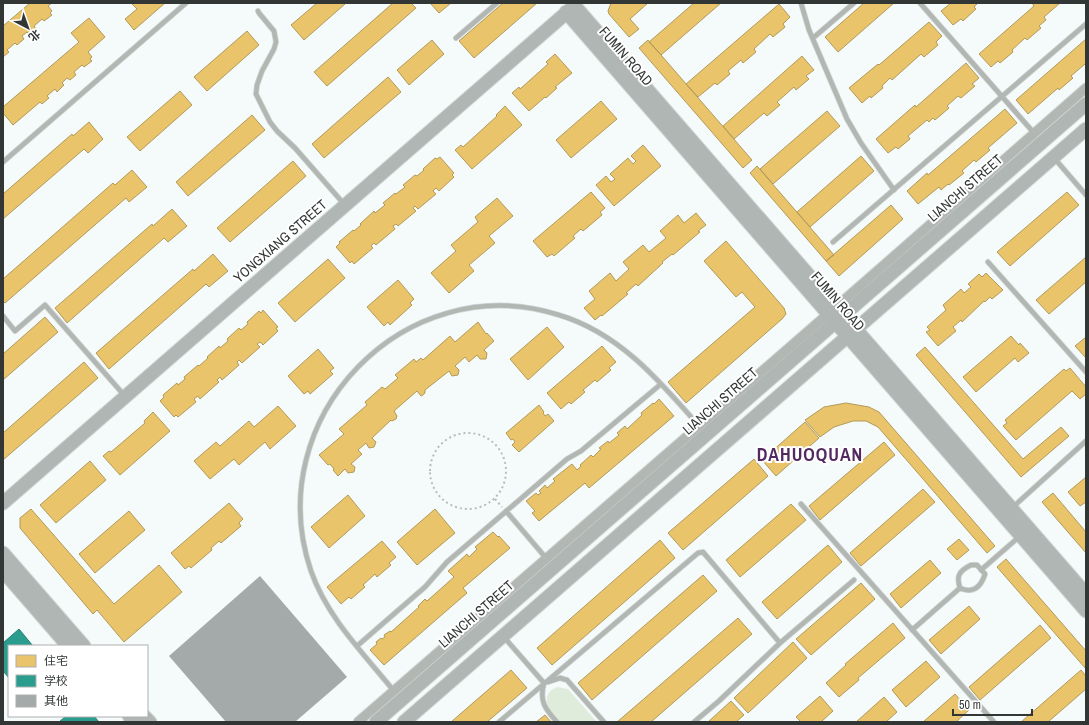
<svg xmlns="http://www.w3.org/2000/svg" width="1089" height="725" font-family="'Archivo Narrow','Noto Sans SC',sans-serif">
	<rect width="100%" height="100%" fill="#f5fbfa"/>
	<path fill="#e0ecdb" d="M557,687l11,2 29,33h-38c-10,-11 -21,-27 -2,-35z"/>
	<path fill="#e9c46a" stroke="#b29a5a" d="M30,3h22l-4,3 4,5 -2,2 2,2 -8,6 -2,-2 -8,7 2,3 -7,5 -2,-2 -5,4 2,3 -7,6 -2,-2 -8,7 2,2 -6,5v-31z
		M131,3h34l-31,27 -9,-11 12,-10z
		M317,3h27l1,1 -41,36 -13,-15z
		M393,3h18l5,5 -89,78 -13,-14z
		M430,3h21l-12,10z
		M503,3h34l-63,55 -15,-17z
		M611,3h37l-18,16 9,10 -10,8 -20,-23 -1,-3z
		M694,3h27l-60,52 -12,-13z
		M864,3h30l-56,49 -13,-15z
		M951,3h27l-4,4 2,2 -13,12 -2,-2 -8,6 -12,-14z
		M1032,3h28l-16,14 2,3 -7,6 2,2 -14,12 -2,-2 -13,12 1,2 -13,11 -2,-2 -7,6 -12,-13 55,-48z
		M779,4l11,13 -7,7 2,3 -12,10 -3,-3 -16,15 2,3 -13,11 -2,-3 -13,11 2,3 -13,11 -2,-2 -17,14 -12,-13z
		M89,18l16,19 -17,15 4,5 -2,2 2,2 -8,6 -2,-2 -8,7 2,3 -6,5 -3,-2 -5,5 2,2 -7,7 -2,-3 -8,7 2,2 -7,6 -2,-2 -27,23 -10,-12v-6l76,-65 -8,-9z
		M929,22l13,14 -6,6 2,3 -14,12 -3,-3 -29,26 -2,-2 -8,8 1,2 -12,10 -1,-2 -8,7 -13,-15 29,-24 1,1z
		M247,31l12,14 -52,46 -13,-14z
		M1086,39v27l-1,-2 -14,12 2,2 -14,12 -1,-2 -30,26 -12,-14z
		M432,40l12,14 -35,31 -12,-15z
		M648,40l104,120 -9,8 -104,-120z
		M555,54l17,19 -17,14 2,1 -11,10 -1,-1 -16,14 -17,-18 7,-6 1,2 28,-25 -2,-2z
		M802,56l12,14 -8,6 3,3 -13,11 -2,-3 -17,15 3,3 -13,11 -3,-3 -30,26 -11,-13z
		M966,63l13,15 -7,6 3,2 -14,12 -3,-2 -11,10 2,2 -14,12 -2,-2 -4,4 -2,-2 -19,16 2,3 -12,10 -2,-2 -8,6 -12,-14 39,-34 1,2z
		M388,77l13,15 -77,66 -12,-14z
		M180,91l12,14 -52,46 -13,-14z
		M601,101l16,18 -46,39 -15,-18z
		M505,106l17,19 -50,44 -17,-19 6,-5 2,2 34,-31 -1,-1z
		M1005,109l12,14 -29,25 2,2 -14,12 -2,-2 -12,11 2,2 -15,12 -1,-1 -7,6 -2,-3 -21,17 -11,-13 20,-18 1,2z
		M827,111l13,15 -67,58 -13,-15z
		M252,115l13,15 -77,66 -12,-14z
		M89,122l14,17 -15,14 -4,-4 -81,70v-25l69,-60 1,2z
		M643,145l18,21 -47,40 -18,-21 10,-9 5,6 4,-3 -5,-5 18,-16 5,6 3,-3 -5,-5z
		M861,156l13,15 -64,56 -13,-15z
		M440,157l14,16 -2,2 2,2 -15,14 -3,-3 -3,3 3,3 -18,15 -3,-3 -2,2 3,3 -18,15 -2,-2 -3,2 2,3 -19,16 -2,-2 -3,3 2,2 -19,16 -2,-3 -2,2 -14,-16 4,-4 -1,-1 14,-12 1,1 7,-6 -1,-1 14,-13 1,2 10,-8 -2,-2 12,-10 1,1 9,-7 -2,-2 12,-10 2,1 7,-6 -1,-1 12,-11 2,1z
		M293,161l13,15 -76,66 -13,-14z
		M757,166l77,89 -8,6 -76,-88z
		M132,170l15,17 -18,15 -3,-4 -121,105 -2,-2v-22l110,-96 2,2z
		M591,192l14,16 -5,4 2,3 -19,16 -2,-2 -8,7 2,2 -21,18 -2,-2 -5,3 -14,-16z
		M1067,192l12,13 -69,61 -13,-14z
		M497,198l16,18 -24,20 6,7 -26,22 5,6 -25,22 -18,-20 25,-22 -5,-6 27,-23 -3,-5z
		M891,205l12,14 -64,57 -13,-15z
		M172,209l15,17 -19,16 -4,-4 -97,85 -12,-15 97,-84 1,2z
		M696,213l10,12 -8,6 2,1 -27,23 -1,-1 -10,8 1,1 -25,23 -2,-2 -10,9 2,1 -26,22 -1,-1 -6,5 -11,-12 11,-9 -6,-8 21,-18 6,8 13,-12 -6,-7 20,-17 6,7 17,-14 -6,-7 18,-16 6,8z
		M726,241l58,67 2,6 -4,5 -96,84 -18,-21 87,-75 -13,-15 -6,5 -32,-36z
		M213,254l15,17 -19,16 -3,-3 -97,85 -13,-16 97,-84 1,2z
		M1086,257v25l-37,32 -13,-14z
		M328,259l17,19 -50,44 -17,-19z
		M986,273l17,17 -11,9 -2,-2 -5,5 -1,-1 -22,21 -1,-2 -8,7 3,4 -18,15 -12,-14 4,-2 -3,-3 19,-17 -3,-5 18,-16 3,4 7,-6 -3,-3 11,-10 3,3z
		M398,280l16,19 -4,4 2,2 -22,20 -2,-3 -4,4 -17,-19z
		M263,310l15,17 -2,1 2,3 -15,14 -3,-3 -3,2 3,3 -18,16 -3,-3 -2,2 2,3 -17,15 -2,-3 -3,3 2,2 -19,17 -2,-3 -4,3 2,3 -18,15 -2,-2 -2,2 -14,-16 4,-4 -1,-2 14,-12 1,2 7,-6 -1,-2 14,-12 1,1 9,-8 -1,-1 12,-11 1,2 8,-7 -1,-2 12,-11 2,2 7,-6 -1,-2 12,-11 2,2z
		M45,317l13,15 -55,48v-26z
		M478,322l8,12 1,-1 7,8 -10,9 3,3 -1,6h-6l-3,-4 -8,7 -4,-5 -10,9 4,4 -1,5 -6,1 -3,-5 -24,19v3l-2,2 -2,1 -4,-5 -23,20 3,5 -1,3 -4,2 -1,-1 -19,18 4,4 -2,5 -5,1 -3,-5 -8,7 4,4 -11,10 4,3 -1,5 -6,1 -3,-4 -7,7 -5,-6 1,-1 -4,-5 -2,1 -9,-10 25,-21 -5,-5 28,-24 -2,-3 17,-15 3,2 13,-11 -3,-3 19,-16 2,3 5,-4 2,2 27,-24 5,6z
		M547,327l17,20 -36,33 -18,-21z
		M1011,336l8,9 1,-2 9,10 -11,9 -3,-4 -39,34 -13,-15z
		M1086,337v21l-11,-12z
		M602,346l14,16 -7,6 2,2 -14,12 -2,-2 -12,10 2,2 -14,12 -2,-2 -8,7 -14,-16z
		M925,347l98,112 38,-32 8,9 -48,41 -105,-122z
		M318,349l16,19 -4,3 3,3 -23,20 -2,-3 -4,3 -16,-18z
		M84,362l14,16 -95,82v-27z
		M1070,368l16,19v7l-6,5 -8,-8 -56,49 -13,-14 4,-3 -2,-3 59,-51 2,2z
		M659,399l15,17 -85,72 -4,-5 -46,38 -7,-8 3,-2 -9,-10 10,-8 2,2 3,-2 -2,-2 6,-6 2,3 8,-7 -2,-2 19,-15 5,6 4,-4 -1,-1 11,-10 2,2 8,-8 -2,-1 9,-7 1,2 10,-8 -2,-2 8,-7 2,3 15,-14 -1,-2 12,-10 1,1z
		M846,403l23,4 10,5 116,134 -8,7 -109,-126 -12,-6h-13l-19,6 -14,10 -15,-17 19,-13z
		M539,405l5,7 -1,1 2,3 3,-2 6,7 -35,31 -7,-7 3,-3 -2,-3 -2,1 -5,-7z
		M278,406l18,20 -26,23 -5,-7 -26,23 -5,-6 -24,20 -16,-18 22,-19 4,4 29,-25 5,6z
		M153,412l17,19 -50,44 -17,-19 6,-5 2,1 34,-29 -1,-2z
		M805,422l14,16 -43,38 -14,-16z
		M884,442l11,13 -75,65 -11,-14z
		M754,459l14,17 -85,74 -15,-17z
		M90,461l16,19 -50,43 -16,-18z
		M1086,477v25l-6,4 -12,-14z
		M923,489l12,13 -74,64 -11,-13z
		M1053,493l33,39v21l-44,-51z
		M348,495l17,21 -36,32 -18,-21z
		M229,503l14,16 -4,4 2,3 -20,17 -2,-2 -8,7 1,2 -21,18 -2,-2 -4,3 -14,-16z
		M791,504l15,16 -66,57 -14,-17z
		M31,509l83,95 45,-39 23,27 -58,50 -27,-32 -4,4 -73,-86v-10z
		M435,509l20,24 -38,32 -20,-23z
		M129,511l16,19 -50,43 -16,-19z
		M493,532l5,5 1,-1 11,12 -47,40 4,5 -83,72 -14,-15 7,-6 -1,-2 5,-4 1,1 3,-2 -1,-2 6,-4 1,1 28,-25 -1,-1 7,-7 2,2 27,-24 -6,-6 19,-17 2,3 8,-8 -2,-2z
		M959,539l10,11 -12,10 -10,-11z
		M660,540l15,18 -123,107 -15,-17z
		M382,541l14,16 -7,6 2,2 -14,12 -2,-3 -12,11 2,2 -14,12 -2,-2 -8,7 -14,-17z
		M828,545l14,17 -65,57 -15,-17z
		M1006,559l80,92v18l-89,-102z
		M930,560l11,13 -40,35 -11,-14z
		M703,575l14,16 -125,109 -14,-17z
		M861,583l14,16 -64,56 -15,-16z
		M969,606l11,13 -39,35 -12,-14z
		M738,618l14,16 -101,88h-34z
		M893,623l12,15 -47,40 1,2 -20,17 -13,-14 20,-18 -1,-1z
		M1040,625l11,13 -71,62 -11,-13z
		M793,642l14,16 -59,55 -14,-15z
		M926,661l14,16 -34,30 -14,-17z
		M511,670l16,18 -40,34h-36z
		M1081,670l5,6v13l-38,33h-27z
		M955,694l14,16 -13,12h-33z
		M820,696l13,15 -12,11h-20l-5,-5z
		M884,697l13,15 -11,10h-30z
		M731,701l13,14 -8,7h-28z
		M545,715l6,7h-15z"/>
	<path fill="#2a9d8f" stroke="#2c7e74" d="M19,629l14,17h-24v32l-6,-7v-28z
		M66,716h28l5,6h-40z"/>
	<path fill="#a4a9a9" d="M260,576l87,101 -52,45h-69l-57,-66z"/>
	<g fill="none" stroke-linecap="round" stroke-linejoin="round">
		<g stroke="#d3d7d6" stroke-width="6">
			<path id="lane" d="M801,3l8,27 38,89 14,24 33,47
				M920,3l114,130
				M258,11l1,2 15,18 2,11 -2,7 -12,22 -5,14 -1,9 14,28 7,9 18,17 49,56
				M456,38l41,-35
				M813,38l41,-35
				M1055,159l31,36
				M3,162l183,-159
				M833,242l253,-218
				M988,262l98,110
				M3,316l12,15 30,-26 79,90
				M801,504l193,218
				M1013,507l73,-66
				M506,511l40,47
				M971,565h6l8,9c-4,13 -12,20 -25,14 -4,-12 -1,-17 11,-23z
				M981,570l38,-33
				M912,630l48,-42
				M503,636l41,47
				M357,646l68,-59 22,-25 120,-103 14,-8 80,-67
				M548,682l12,-4 7,2 37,42
				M544,683c-5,18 1,26 13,39
				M394,691c-31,-38 -67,-74 -83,-120 -52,-153 94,-305 248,-256 60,18 100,65 140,111
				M499,722l199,-169 5,-1 77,91
				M694,722l25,-21 61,-58 74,-63"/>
		</g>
		<g stroke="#d3d7d6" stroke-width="11">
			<path id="street" d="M358,722l478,-415 250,-219"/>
		</g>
		<g stroke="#d3d7d6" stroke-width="15">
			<path id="secondary" d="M574,5l512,589
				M566,12l520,599
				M3,503l570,-496
				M3,553l81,93
				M3,571l65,75
				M129,716l5,6
				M144,716l6,6
				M376,722l710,-618
				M404,722l682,-593"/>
		</g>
		<path stroke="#b8bdba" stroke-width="2" stroke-dasharray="2 3" stroke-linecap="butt" d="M430 471a38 38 0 1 1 76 0a38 38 0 1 1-76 0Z
			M495,499l7,8"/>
		<use href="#lane" stroke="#b2b7b4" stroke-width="4.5"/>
		<use href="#street" stroke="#b2b7b4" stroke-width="9"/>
		<use href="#secondary" stroke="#afb6b3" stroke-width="13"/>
	</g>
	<g text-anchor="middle" stroke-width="4" stroke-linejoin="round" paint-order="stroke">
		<g font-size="14" fill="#323736" stroke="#fff">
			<text transform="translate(626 56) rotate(49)" y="5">FUMIN ROAD</text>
			<text transform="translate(965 188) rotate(-41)" y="5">LIANCHI STREET</text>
			<text transform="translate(280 241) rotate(-41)" y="5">YONGXIANG STREET</text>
			<text transform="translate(838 301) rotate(49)" y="5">FUMIN ROAD</text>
			<text transform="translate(720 401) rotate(-41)" y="5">LIANCHI STREET</text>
			<text transform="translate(476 614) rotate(-41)" y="5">LIANCHI STREET</text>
		</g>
		<g font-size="18" font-weight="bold" letter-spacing="1" fill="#532a60" stroke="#fff">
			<text x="810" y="461">DAHUOQUAN</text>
		</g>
	</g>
	<rect width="1089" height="725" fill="none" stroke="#323736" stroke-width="8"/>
	<rect x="8" y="645" width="140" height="72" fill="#ffffff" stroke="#adafaf"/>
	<rect x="16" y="655" width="20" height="12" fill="#e9c46a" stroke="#adafaf"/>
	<text x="44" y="665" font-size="12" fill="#323736">住宅</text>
	<rect x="16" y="675" width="20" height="12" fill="#2a9d8f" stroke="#adafaf"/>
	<text x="44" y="685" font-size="12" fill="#323736">学校</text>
	<rect x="16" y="695" width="20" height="12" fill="#a4a9a9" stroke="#adafaf"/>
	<text x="44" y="705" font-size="12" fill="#323736">其他</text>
	<g transform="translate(28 28) rotate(139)" stroke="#ffffff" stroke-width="3" paint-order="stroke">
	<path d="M0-3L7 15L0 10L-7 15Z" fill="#323736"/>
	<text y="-6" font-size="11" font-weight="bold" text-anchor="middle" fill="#323736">北</text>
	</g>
	<path d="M953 709v6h79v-6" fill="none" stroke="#323736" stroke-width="2"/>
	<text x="959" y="709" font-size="12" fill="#323736" stroke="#ffffff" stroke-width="3" paint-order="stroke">50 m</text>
</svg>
